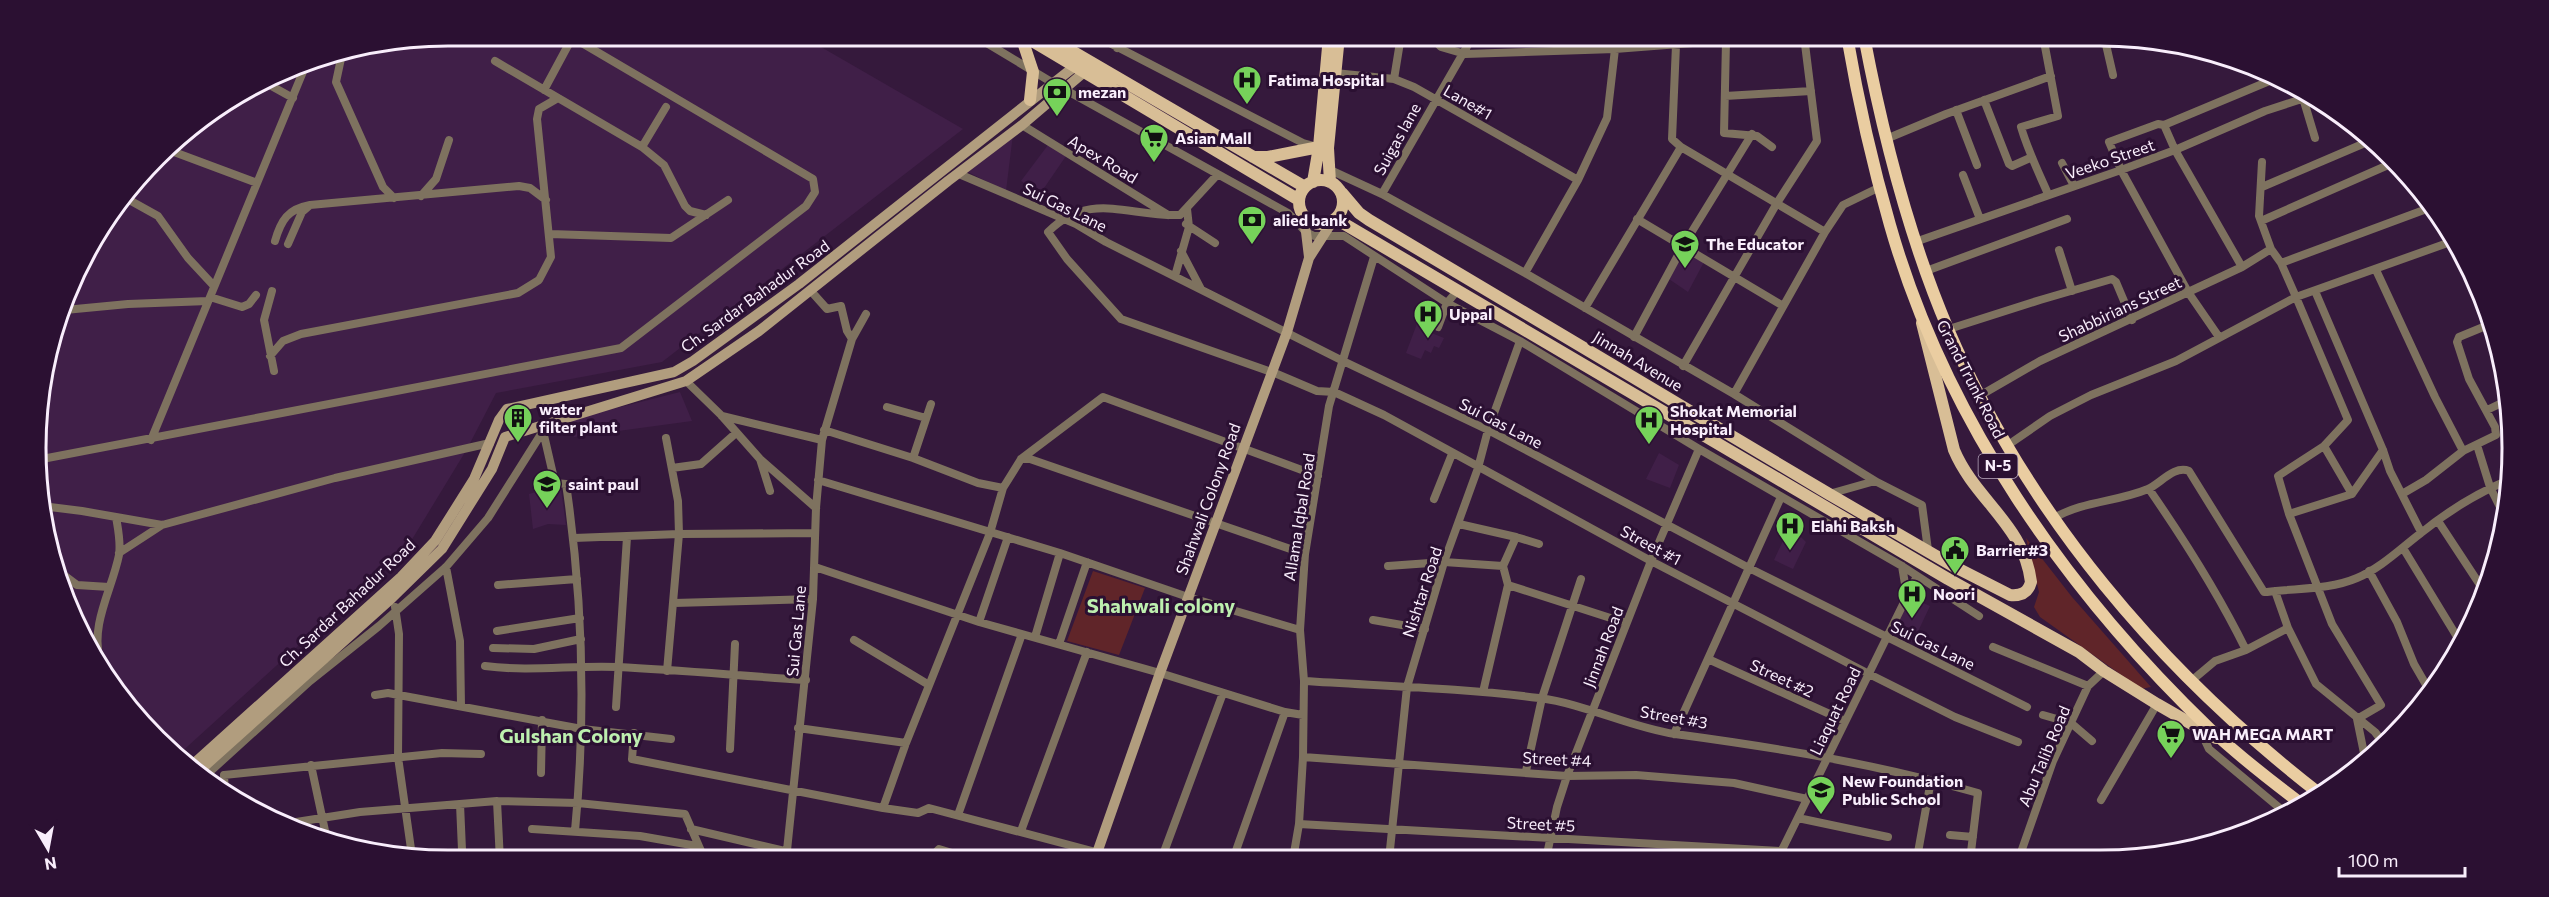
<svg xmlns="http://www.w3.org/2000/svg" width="2549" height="897" font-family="Commissioner,sans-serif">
	<rect width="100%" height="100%" fill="#35193c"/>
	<path fill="#401f48" d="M449,36h353l161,93 -301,233 -166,31 -29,56 -59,97 -231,210 -20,-16 -51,-62 -56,-123 -13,-79 2,-81 40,-129 42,-69 55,-58 115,-72 77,-23z
		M1013,134l-7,57 -38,-19z
		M1048,145l18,11 -26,38 -19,-13z
		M1681,252l23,10 -16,30 -22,-15z
		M1418,321l8,3 -2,6 20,8 -5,10 -5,-2 -3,7 -6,-3 -4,9 -15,-6z
		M680,392l12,29 -118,16 -5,-17z
		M1659,453l20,12 -9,23 -24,-9z
		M561,489l5,36 -18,-1 -15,5 -4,-35 13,-4z
		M1787,532l12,3 7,7 -13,27 -19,-9z
		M1910,597l20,9 -17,36 -20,-10z"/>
	<path fill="#602529" d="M2026,538l46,59 79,90 -10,2 -101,-72 -6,-10 5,-15z
		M1093,571l52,17 -26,67 -52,-14z"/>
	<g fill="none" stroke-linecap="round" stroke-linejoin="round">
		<path stroke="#7e725f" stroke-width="8" d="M975,36l78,47 235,130 18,19 8,4h30l103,67 73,38 179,108 203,117 77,50
			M1096,36l207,107 11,3
			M1430,36l11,11 24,7 150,-5 168,-13
			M2043,36l15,80 -37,11c7,24 17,44 27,67
			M2104,36l9,39
			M1726,41l-2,92 33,3 15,11
			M1676,45l-4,94 9,8
			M1637,47v-11
			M1117,48l7,-12
			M342,54l-6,28 47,105 11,11
			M495,61l147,86 22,18 21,41 5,5 16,4
			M1335,73l59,6 20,8 164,93
			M1394,79l7,-43
			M266,83l27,15
			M544,90l28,-52
			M1725,96l86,-5
			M2303,98l12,40
			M1984,100l25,64 3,2 18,-8
			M1956,110l21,55
			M1022,125l146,90
			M2164,125l115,-48
			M1886,139l60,-25 105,-38
			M642,147l24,-40
			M166,149l91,34
			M2262,162l-3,54 12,33 10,14 15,34 52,123 -24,26
			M2062,163l12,23
			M1328,169l54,25 143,79 209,121 141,87 47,24 6,45
			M959,174l117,50 30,18 237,119 145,69 261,138 278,139
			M1217,175l-37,40c-52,2 -90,-25 -132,17l19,27 54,60 156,55 40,17 17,1 50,23 267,146 218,113 86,43 63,25
			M1963,175l17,44
			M2262,187l110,-47
			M1382,194l91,-158
			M122,196l36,20 30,42 26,28
			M421,196l15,-17 13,-39
			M1637,219l146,87
			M2261,221l134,-59
			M1186,224l29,19
			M1825,232l18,-27 37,-18
			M550,234l121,4 57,-38
			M275,241c6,-21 13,-32 35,-36l209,-19 11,2 16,12
			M1915,242l206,-72 54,-20 90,-39 46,-15
			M288,244l14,-32 7,-6
			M2059,250l13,41
			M1181,251l20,38
			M2281,263l151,-56
			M2376,270l59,127 28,54
			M1926,271l141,-52
			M1525,273l53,-93 29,-62 8,-69
			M1175,276l14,-49 -2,-18
			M272,291l-8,29 10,51
			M2315,291l68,159 7,21 31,61
			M210,297l32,10 7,-3 7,-9
			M1585,308l96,-161 144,85 -91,162
			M65,310l63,-6 80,-3
			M1438,327l9,-24 10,-12
			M1949,329l91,-29 72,-21 4,3 16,38
			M1634,337l49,-91 69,-112
			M2219,337l-31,-45 -67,-122 -12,-28 49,-18 6,1 11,25 67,117
			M852,339l14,-25
			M270,356l13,-15 18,-7 217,-41 21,-13 12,-23 -14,-138 2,-10 19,-11
			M1683,366l94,-163 40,-62 -13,-105
			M686,381l36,35 38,43 56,49
			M1981,395l59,-34 202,-94 29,-18
			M887,407l39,11
			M2487,410l23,-11
			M722,416l100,24
			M824,430l89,28 65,25 25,5 18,-29 82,-62 215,79
			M543,431l12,52 11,1c17,115 20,231 9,347
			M666,438l12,63 1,33 -12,137
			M151,440l156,-378
			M2008,445l42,-29 41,-21 85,-34 120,-64 160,-57
			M2477,445l13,42 15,30
			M913,458l18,-54
			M760,459l10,32
			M1021,459h9l275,95
			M37,460l584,-112 185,-142 9,-14 -2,-13 -243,-143
			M672,468l29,-4 35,-31
			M818,480l242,73 128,44 112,33
			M2149,489c36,52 69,104 97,161
			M1829,494l46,-13
			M2352,494l-28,-48 -46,30 11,38 43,110 49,81 -24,14 9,44
			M2402,494l24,-14 37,-29 33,-16 -1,-8 -26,-48 -12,-37 2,-5 34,-14
			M1434,499l18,-45
			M42,506l40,5 80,14 173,-47 155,-35
			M2289,514l63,-20 31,-44
			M2054,518c29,-17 63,-16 94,-29 12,-5 26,-24 41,-18l75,121h3c29,-4 62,-2 90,-14 24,-10 44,-30 64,-45 27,-22 58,-41 90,-54
			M2438,521l46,70
			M1459,524l57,13
			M574,538l105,-4 136,-1
			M2403,548l59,97
			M119,553l43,-28
			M1388,566l56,-4 59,4
			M1902,566l5,30
			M446,567l14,74 1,65
			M815,567l164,55 181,51 125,39 18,3
			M57,570l20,15 32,2
			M2369,571l28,51 17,42 15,26
			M498,585l79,-6
			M1508,585l118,38
			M2275,591l13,37 28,56 59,48 9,12
			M674,603l139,-4
			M395,607l4,27 -1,123 14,99
			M1373,620l52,9
			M979,622l29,-85
			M497,631l83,-13
			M1035,637l25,-84
			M854,640l75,45
			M1059,644l28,-82
			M1993,647l95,39
			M493,648l41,1 47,-10
			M1708,659l137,62
			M100,661c-10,-37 12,-71 19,-106 2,-13 -1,-26 -3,-38
			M485,666c46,6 87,-1 133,1 62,3 125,9 188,13
			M1304,681c78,5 158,7 235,17 47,6 90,29 136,36 104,14 202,30 303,59l-7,59
			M2190,682l25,-21 31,-11 42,-22
			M1483,692l25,-107 -5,-19 13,-29 23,7
			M375,695l13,-2 194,36 89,10
			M616,707l11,-170
			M2043,715l28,8 21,18
			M798,728l108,15
			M2200,730l9,19 79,66
			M634,733l-2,26 251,49 35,5 11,-5 197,52
			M1674,734l107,-237
			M730,749l5,-105
			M1303,757l264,19 69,-1 98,8 73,16
			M311,765l16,75
			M1526,771l16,-73 39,-119
			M541,773l1,-53
			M203,778l107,-97 69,-55 67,-59 42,-49 55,-87 -1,-4
			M225,794l-1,-19 218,-22 39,1
			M2101,800l56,-96
			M497,801l3,60
			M460,804l2,46
			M883,808l23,-65 84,-210 13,-45
			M958,815l64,-181
			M1798,818l90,19
			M290,823l70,-11 137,-11 81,2 107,11 20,46
			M1299,824l482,27
			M532,829l108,7 57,10
			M691,829l132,31
			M1021,831l66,-179
			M1950,835l23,2
			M2140,857l32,-5
			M1778,858l139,-282
			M1917,858l14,-78
			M2019,858l34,-97 35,-75 16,-15
			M1233,859l52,-147
			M1293,859l6,-35 4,-67 1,-76 -4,-51 5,-76 24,-148 45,-149
			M1389,859l18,-172 37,-125 34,-94 10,-38 32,-89
			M1546,859l11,-52 10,-31 84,-215 48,-112
			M786,860l27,-261 3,-91 6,-68 30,-101 -5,-8 -6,-25 -14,3 -17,-19
			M939,860l-3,-8 3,-3 36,11
			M1161,860l62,-167"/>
		<path stroke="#b19d7e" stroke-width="10" d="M1299,205l7,27 3,25
			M190,767l211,-190 34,-36 39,-62 25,-59 8,-11 167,-37 19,-11 106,-77 280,-221
			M197,773l195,-175 50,-49 50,-80 13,-32 181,-56 73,-50 189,-150 74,-56 67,-57
			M1097,853l63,-180 127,-341 22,-74 23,-36"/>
		<path stroke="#d8be96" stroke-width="12" d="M1021,36l12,36 -3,28
			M1024,36l275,164
			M1046,36l259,151
			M1253,157h15l51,-10
			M1299 202a22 22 0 1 1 44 0a22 22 0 1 1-44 0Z
			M1313,182l6,-35 10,-111
			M1330,182l-2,-34 11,-112
			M1342,193l17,20 10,7 460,274 126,73 55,28c11,1 18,-2 21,-13 -7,-57 -56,-82 -77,-132l-32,-127
			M1336,219l612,360 131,73 25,19 53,33 59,34"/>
		<path stroke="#eacda1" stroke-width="12" d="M1847,36c11,64 25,127 43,189 55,193 176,366 320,504 29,27 61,52 93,76
			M1864,36c19,100 44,199 84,293 80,186 213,342 372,465"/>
	</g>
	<defs>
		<g id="hospital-pin" transform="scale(1.5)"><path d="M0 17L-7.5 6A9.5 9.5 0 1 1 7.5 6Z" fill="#76d25a" stroke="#2b1032"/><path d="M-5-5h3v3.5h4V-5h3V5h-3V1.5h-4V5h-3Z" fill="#111"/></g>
		<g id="bank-pin" transform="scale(1.5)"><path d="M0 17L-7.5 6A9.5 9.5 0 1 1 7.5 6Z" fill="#76d25a" stroke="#2b1032"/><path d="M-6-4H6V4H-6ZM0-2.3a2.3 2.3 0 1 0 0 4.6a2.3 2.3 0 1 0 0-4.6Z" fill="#111"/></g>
		<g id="supermarket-pin" transform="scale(1.5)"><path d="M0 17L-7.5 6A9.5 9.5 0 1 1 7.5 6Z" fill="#76d25a" stroke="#2b1032"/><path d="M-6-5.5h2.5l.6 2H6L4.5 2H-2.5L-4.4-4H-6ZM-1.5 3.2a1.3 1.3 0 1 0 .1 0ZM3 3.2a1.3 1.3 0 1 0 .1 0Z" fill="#111"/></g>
		<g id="school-pin" transform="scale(1.5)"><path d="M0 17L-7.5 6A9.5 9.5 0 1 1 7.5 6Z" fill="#76d25a" stroke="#2b1032"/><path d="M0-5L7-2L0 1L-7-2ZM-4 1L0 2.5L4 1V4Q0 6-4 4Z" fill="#111"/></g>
		<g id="building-pin" transform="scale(1.5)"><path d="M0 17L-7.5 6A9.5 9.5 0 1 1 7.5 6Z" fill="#76d25a" stroke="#2b1032"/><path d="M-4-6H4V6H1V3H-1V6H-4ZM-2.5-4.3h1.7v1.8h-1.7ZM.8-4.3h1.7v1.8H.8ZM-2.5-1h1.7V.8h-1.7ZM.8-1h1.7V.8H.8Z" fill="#111"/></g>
		<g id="civic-pin" transform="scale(1.5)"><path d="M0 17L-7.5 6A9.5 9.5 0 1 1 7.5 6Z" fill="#76d25a" stroke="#2b1032"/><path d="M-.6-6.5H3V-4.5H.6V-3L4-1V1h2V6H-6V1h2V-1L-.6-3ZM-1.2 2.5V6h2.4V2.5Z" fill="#111"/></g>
	</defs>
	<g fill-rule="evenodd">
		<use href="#hospital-pin" x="1247" y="80"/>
		<use href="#bank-pin" x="1057" y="92"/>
		<use href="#supermarket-pin" x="1154" y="138"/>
		<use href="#bank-pin" x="1252" y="220"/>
		<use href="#school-pin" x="1685" y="244"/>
		<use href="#hospital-pin" x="1428" y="314"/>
		<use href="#building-pin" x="518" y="418"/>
		<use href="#hospital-pin" x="1649" y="420"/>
		<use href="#school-pin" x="547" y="484"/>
		<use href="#hospital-pin" x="1790" y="526"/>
		<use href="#civic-pin" x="1955" y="550"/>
		<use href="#hospital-pin" x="1912" y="594"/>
		<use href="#supermarket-pin" x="2171" y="734"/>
		<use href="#school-pin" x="1821" y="790"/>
	</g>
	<g text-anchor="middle" stroke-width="6" stroke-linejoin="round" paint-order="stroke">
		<rect fill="#2b1032" stroke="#bbabbf" stroke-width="1.5" x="1978.5" y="454" width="39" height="24" rx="4.5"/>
		<g font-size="15" font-weight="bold" fill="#f9eefc">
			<text x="1998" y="471">N-5</text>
		</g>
		<g font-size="16" font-weight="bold" fill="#f9eefc" stroke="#2b1032" text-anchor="start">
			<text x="1268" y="86">Fatima Hospital</text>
			<text x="1078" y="98">mezan</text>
			<text x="1175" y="144">Asian Mall</text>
			<text x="1273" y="226">alied bank</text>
			<text x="1706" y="250">The Educator</text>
			<text x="1449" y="320">Uppal</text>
			<text x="539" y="415">water<tspan x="539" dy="18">filter plant</tspan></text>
			<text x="1670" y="417">Shokat Memorial<tspan x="1670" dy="18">Hospital</tspan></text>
			<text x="568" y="490">saint paul</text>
			<text x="1811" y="532">Elahi Baksh</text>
			<text x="1976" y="556">Barrier#3</text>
			<text x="1933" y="600">Noori</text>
			<text x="2192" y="740">WAH MEGA MART</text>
			<text x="1842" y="787">New Foundation<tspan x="1842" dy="18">Public School</tspan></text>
		</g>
		<g font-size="16" fill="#f9eefc" stroke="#2b1032">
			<text transform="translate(1468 102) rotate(30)" y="6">Lane#1</text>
			<text transform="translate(1397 139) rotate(-61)" y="6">Suigas lane</text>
			<text transform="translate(1103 159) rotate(31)" y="6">Apex Road</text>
			<text transform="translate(2110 159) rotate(-19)" y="6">Veeko Street</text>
			<text transform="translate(1065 207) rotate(26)" y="6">Sui Gas Lane</text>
			<text transform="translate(755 296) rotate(-36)" y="6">Ch. Sardar Bahadur Road</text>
			<text transform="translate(2120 309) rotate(-25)" y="6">Shabbirians Street</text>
			<text transform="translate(1638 361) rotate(31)" y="6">Jinnah Avenue</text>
			<text transform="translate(1971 379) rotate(63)" y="6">Grand Trunk Road</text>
			<text transform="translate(1501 423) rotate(27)" y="6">Sui Gas Lane</text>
			<text transform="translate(1208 499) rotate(-70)" y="6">Shahwali Colony Road</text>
			<text transform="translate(1299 517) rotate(-81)" y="6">Allama Iqbal Road</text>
			<text transform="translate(1651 545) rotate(28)" y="6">Street #1</text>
			<text transform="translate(1422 592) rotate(-72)" y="6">Nishtar Road</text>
			<text transform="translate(347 603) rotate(-43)" y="6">Ch. Sardar Bahadur Road</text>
			<text transform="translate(796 631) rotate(-85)" y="6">Sui Gas Lane</text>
			<text transform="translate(1933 645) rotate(26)" y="6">Sui Gas Lane</text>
			<text transform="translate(1603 647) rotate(-69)" y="6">Jinnah Road</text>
			<text transform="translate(1782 678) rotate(25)" y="6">Street #2</text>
			<text transform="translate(1835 711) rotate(-64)" y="6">Liaquat Road</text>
			<text transform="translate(1674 717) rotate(10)" y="6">Street #3</text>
			<text transform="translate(2044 756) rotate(-67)" y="6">Abu Talib Road</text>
			<text transform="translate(1557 759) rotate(3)" y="6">Street #4</text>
			<text transform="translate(1541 824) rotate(3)" y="6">Street #5</text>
		</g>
		<g font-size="20" font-weight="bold" fill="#bdefaf" stroke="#2b1032">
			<text x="1161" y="613">Shahwali colony</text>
			<text x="571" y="743">Gulshan Colony</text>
		</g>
	</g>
	<path d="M0 0H2549V897H0ZM448 46H2100A402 402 0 0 1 2502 448V448A402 402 0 0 1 2100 850H448A402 402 0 0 1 46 448V448A402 402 0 0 1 448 46Z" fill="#2b1032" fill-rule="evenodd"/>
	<path fill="none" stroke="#f9eefc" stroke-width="3" d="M448 46H2100A402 402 0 0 1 2502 448V448A402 402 0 0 1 2100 850H448A402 402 0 0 1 46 448V448A402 402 0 0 1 448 46Z"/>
	<g transform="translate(48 849) rotate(170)" stroke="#2b1032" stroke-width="4.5" paint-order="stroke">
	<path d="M0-4.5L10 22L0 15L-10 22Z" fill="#f9eefc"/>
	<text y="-9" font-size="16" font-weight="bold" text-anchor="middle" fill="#f9eefc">N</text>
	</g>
	<path d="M2339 867v9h126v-9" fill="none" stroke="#f9eefc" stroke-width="3"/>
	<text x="2348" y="867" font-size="18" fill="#f9eefc" stroke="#2b1032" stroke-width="4.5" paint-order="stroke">100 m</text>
</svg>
